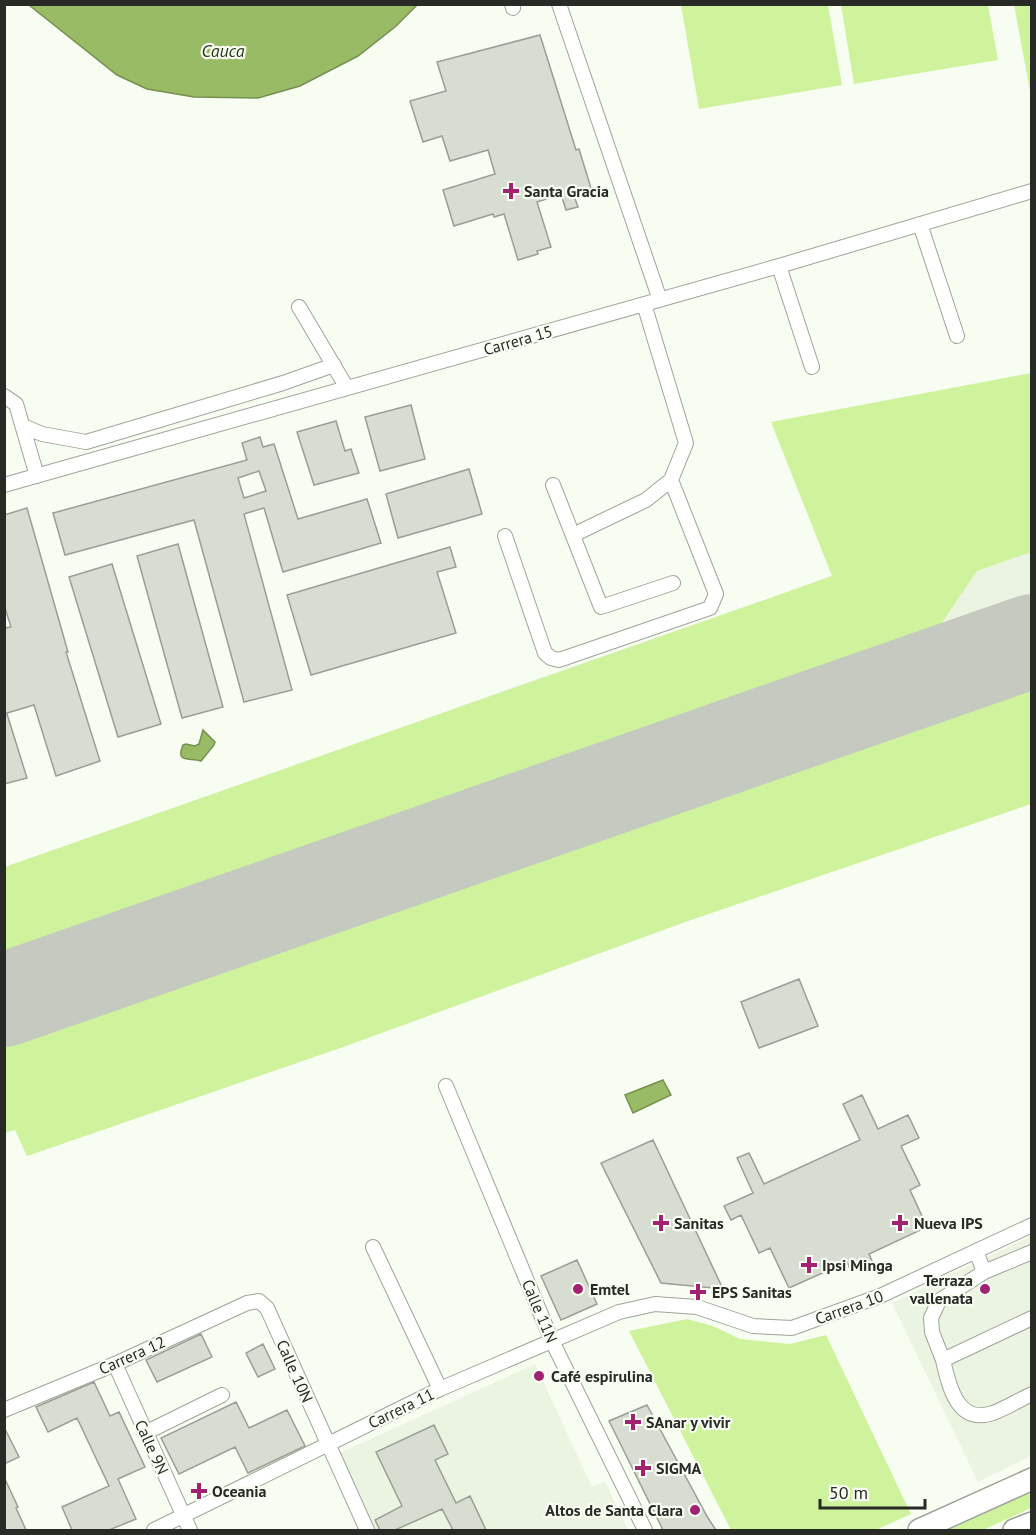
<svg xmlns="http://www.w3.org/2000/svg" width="1036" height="1535" font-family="'PT Sans',sans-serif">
	<rect width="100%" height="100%" fill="#f8fdf2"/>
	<path fill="#ebf3e1" d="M1031,501v303l-343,117 -345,126 -316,109 -12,-26 -10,3 -1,-266 247,-85 271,-98 258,-89z
		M1031,1236v220l-53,26 -86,-179z
		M535,1364l57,123 13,-6 23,49h-252l-36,-77z"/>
	<path fill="#cff39d" d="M681,5h147l14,80 -143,24z
		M841,5h147l10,55 -144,24z
		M1014,5h17v92z
		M1031,373v179l-54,19 -47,69 -925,324v-97l827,-291 -61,-154z
		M1031,681v123l-343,117 -345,126 -316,109 -12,-26 -10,3v-87z
		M687,1319l26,7 27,13 50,5 36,-9 85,179 -35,16h-145l-102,-199z
		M1031,1492v16l-48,22h-35z"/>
	<path fill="#99bb65" stroke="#779052" stroke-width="1.5" d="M29,5h388l-22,22 -37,29 -58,30 -42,12 -64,-1 -47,-8 -30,-14z
		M203,730l12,12 -1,3 -13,16c-11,-4 -26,3 -18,-16l3,-1 9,2 4,-2z
		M663,1080l8,15 -38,18 -8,-18z"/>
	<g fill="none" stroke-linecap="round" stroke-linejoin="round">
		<path stroke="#c5c9c0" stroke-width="94" d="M4,1000l1028,-359"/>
	</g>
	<path fill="#d8ddd2" stroke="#9a9f95" stroke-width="1.5" fill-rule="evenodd" d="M540,35l36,115 3,-1 12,39 -18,5 5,14 -12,3 -5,-16 -24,8 14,45 -14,4 1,3 -20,6 -14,-46 -10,3 -1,-3 -39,12 -11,-36 52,-16 -7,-24 -38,11 -8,-25 -19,6 -13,-41 36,-10 -9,-29z
		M411,405l14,54 -45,12 -15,-54z
		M336,421l9,30 6,-2 8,24 -45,12 -17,-53z
		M260,437l3,10 11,-3 24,75 69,-20 14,44 -98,29 -19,-64 -20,6 48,176 -48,12 -50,-182 -129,35 -12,-42 194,-53 -5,-17zM259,471l7,20 -22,7 -6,-20z
		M469,469l13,45 -84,24 -12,-44z
		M27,508l41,144h-2l34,109 -44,15 -22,-71 -30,9v-86l7,-1 -7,-22v-90z
		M178,544l45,163 -41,11 -45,-162z
		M450,547l6,20 -19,5 19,61 -145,42 -24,-80z
		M112,564l49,160 -43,13 -49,-160z
		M4,714h3l20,64 -23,6z
		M799,979l19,47 -59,22 -18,-46z
		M862,1095l16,34 30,-14 11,23 -18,8 19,39 -10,5 17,37 -58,27 3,7 -21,10 -4,-9 -58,26 -19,-40 -11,5 -18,-38 -10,5 -7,-14 29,-13 -16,-35 12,-5 15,31 96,-44 -17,-36z
		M653,1140l70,149 -62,-6 -60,-120z
		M577,1260l20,44 -36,16 -20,-44z
		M201,1334l11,23 -55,25 -11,-22z
		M263,1344l12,25 -17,8 -12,-24z
		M94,1382l16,34 9,-4 26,55 -27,12 18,40 -27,11h-37l-10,-23 47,-21 -32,-68 -29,14 -12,-25z
		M236,1402l13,26 38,-18 18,36 -57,27 -13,-26 -56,27 -18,-36z
		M647,1405l61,113 8,12h-53l-54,-109z
		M434,1425l14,29 -13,6 21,43 14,-7 16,34h-33l-11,-21 -47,21h-15l-5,-10 27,-14 -26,-54z
		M4,1427l15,30 -15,7z
		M4,1477l14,30 -2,1 10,22h-22z"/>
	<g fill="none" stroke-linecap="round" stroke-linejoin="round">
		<g stroke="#9fa49a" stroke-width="16">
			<path id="street" d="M512,4l1,4
				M559,4l101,296
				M920,224l37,112
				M779,266l33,101
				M299,307l48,81
				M4,396l12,8 21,72
				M23,426l19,8 44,8 197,-59 51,-18
				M4,485l775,-219 253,-75
				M553,485l48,122 72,-24
				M573,535l73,-35 25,-20 15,-37 -42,-139
				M505,536l40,117 6,5 8,2 151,-52 6,-14 -45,-114
				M446,1086l106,255 93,189
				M373,1247l67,142
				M976,1251l8,21 48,-20
				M1032,1318l-89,42c6,26 14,65 50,53 13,-5 26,-13 39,-19
				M943,1360l-11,-28 -1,-14 8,-17 45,-29
				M115,1364l75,166
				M4,1410l111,-46 132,-61 12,-2 8,7 100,222
				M145,1433l77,-38
				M154,1530l286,-141 179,-77 36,-8 42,3 56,19 39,2 88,-32 152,-71"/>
		</g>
		<g stroke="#9fa49a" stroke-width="24">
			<path id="primary" d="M919,1530l113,-51
				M1014,1530l18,-7"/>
		</g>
		<use href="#street" stroke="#fff" stroke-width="14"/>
		<use href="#primary" stroke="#fff" stroke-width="21"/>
	</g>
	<g fill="#a22272" stroke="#f8fdf2" stroke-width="2">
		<path d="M508 182h6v6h6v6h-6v6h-6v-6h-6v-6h6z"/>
		<path d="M658 1214h6v6h6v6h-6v6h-6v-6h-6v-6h6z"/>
		<path d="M897 1214h6v6h6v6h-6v6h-6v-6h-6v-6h6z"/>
		<path d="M806 1256h6v6h6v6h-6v6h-6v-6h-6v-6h6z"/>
		<circle cx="578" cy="1289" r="6"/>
		<circle cx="985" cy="1289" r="6"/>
		<path d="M695 1283h6v6h6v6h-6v6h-6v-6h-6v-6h6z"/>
		<circle cx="539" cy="1376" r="6"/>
		<path d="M630 1413h6v6h6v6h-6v6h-6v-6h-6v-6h6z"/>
		<path d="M640 1459h6v6h6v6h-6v6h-6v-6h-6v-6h6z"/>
		<path d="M196 1482h6v6h6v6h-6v6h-6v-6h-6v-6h6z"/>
		<circle cx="695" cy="1510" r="6"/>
	</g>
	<g text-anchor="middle" stroke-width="4.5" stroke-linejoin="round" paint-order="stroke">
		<g font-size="16" font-weight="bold" fill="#282a26" stroke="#f8fdf2" text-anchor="start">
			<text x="524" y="197">Santa Gracia</text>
			<text x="674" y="1229">Sanitas</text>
			<text x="914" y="1229">Nueva IPS</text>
			<text x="822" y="1271">Ipsi Minga</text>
			<text x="973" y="1286" text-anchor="end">Terraza<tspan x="973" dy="18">vallenata</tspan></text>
			<text x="590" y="1295">Emtel</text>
			<text x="712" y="1298">EPS Sanitas</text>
			<text x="551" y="1382">Café espirulina</text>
			<text x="646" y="1428">SAnar y vivir</text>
			<text x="656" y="1474">SIGMA</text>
			<text x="212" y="1497">Oceania</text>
			<text x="683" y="1516" text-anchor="end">Altos de Santa Clara</text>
		</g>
		<g font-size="16" fill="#282a26" stroke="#f8fdf2">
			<text transform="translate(518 340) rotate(-16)" y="6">Carrera 15</text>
			<text transform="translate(849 1307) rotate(-20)" y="6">Carrera 10</text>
			<text transform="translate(540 1311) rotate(67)" y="6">Calle 11N</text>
			<text transform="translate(132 1355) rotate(-24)" y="6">Carrera 12</text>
			<text transform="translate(295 1371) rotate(66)" y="6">Calle 10N</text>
			<text transform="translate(401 1408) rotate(-26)" y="6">Carrera 11</text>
			<text transform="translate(152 1447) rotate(65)" y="6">Calle 9N</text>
		</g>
		<g font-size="18" font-style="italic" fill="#2b3815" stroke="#f8fdf2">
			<text x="223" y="57">Cauca</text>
		</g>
	</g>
	<rect width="1036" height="1535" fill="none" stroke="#282a26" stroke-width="12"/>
	<path d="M820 1499v9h105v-9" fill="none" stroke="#282a26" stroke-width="3"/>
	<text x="829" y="1499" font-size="18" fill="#282a26" stroke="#f8fdf2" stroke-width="4.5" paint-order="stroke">50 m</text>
</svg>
